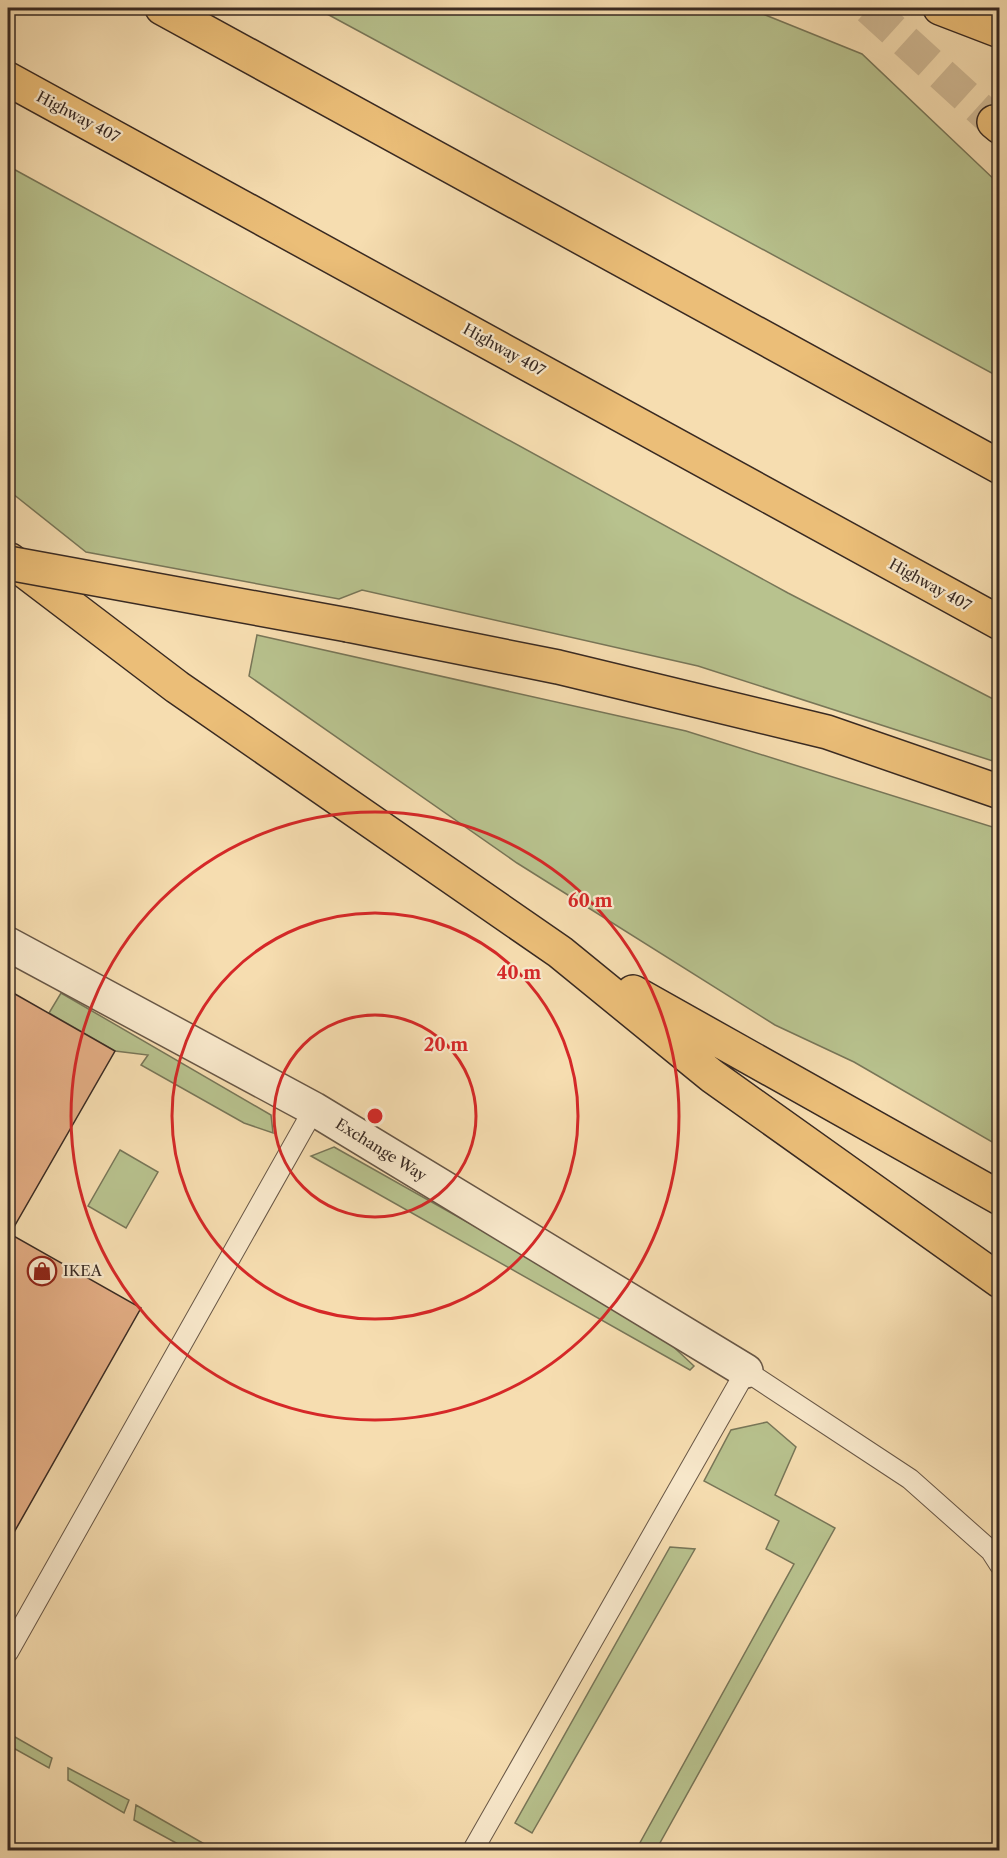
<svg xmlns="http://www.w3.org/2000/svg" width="1007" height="1858" font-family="'Libre Caslon Text',serif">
	<rect width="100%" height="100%" fill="#f6ddb0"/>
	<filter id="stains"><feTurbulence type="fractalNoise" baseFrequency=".00333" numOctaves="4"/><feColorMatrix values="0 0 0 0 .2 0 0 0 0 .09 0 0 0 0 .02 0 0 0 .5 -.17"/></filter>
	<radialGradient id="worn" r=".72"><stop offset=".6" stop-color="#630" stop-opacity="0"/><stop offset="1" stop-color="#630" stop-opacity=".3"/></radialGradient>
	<path fill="#b8c28e" stroke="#787658" stroke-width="1.5" d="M316,8h432l114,46 137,130v193z
		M8,166l780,427 211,109v61l-301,-97 -336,-76 -23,9 -253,-47 -78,-62z
		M257,635l429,96 313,98v317l-145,-84 -79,-37 -258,-162 -268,-187z
		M61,993l210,122 2,18 -29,-10 -103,-58 7,-10 -33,-4 -66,-38z
		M334,1147l316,178 44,41 -4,4 -379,-214z
		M120,1150l38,22 -32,56 -38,-22z
		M767,1422l29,25 -21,48 60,33 -179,322h-20l158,-286 -28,-15 13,-28 -75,-40 27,-51z
		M670,1547l25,2 -163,284 -17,-10z
		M8,1733l44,25 -3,10 -41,-23z
		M68,1768l61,32 -5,13 -56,-33z
		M136,1805l79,45h-26l-55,-30z"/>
	<path fill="#e3ad84" stroke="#392a22" stroke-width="1.5" d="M8,990l107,61 -105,183 131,74 -133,235z
		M1000,1834v16h-10z"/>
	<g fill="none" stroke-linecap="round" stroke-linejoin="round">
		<path stroke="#d0b994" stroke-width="33" stroke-dasharray="33 16" stroke-linecap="butt" d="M869,8l125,114"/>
		<g stroke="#685746" stroke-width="22">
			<path id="service" d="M8,1652l306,-543
				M473,1850l273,-479 164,108 81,72 9,14"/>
		</g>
		<g stroke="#685746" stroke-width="36">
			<path id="minor" d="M8,944l306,165 432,262"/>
		</g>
		<g stroke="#392a22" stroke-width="36">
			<path id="motorway" d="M162,8l838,459
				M940,8l60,23
				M8,79l992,544
				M994,122l6,5
				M10,560l167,127 383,265 152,124 288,205
				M348,625l210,42 269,65 173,60
				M633,992l367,206"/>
		</g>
		<use href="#service" stroke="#f9e9cc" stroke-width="20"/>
		<use href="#minor" stroke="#f9e9cc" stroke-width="33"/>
		<use href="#motorway" stroke="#ebbe78" stroke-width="33"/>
		<g stroke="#392a22" stroke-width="36" stroke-linecap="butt">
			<path id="motorway-bridge" d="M8,563l340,62"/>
		</g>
		<use href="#motorway-bridge" stroke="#ebbe78" stroke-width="33"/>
	</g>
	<g fill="none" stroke="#d62828" stroke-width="3">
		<circle cx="375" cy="1116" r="101"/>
		<circle cx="375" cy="1116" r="203"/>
		<circle cx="375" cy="1116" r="304"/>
	</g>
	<defs>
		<g id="shop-ring" transform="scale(1.5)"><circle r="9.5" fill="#f9e9cc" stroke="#8f2418" stroke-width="1.5"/><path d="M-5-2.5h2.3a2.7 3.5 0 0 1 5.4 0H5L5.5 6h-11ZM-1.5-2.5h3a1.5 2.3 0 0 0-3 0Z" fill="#8f2418"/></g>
	</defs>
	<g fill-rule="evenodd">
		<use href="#shop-ring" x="42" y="1271"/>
	</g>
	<g text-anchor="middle" stroke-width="4.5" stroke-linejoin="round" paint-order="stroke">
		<g font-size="15" fill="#392a22" stroke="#f9e9cc">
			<text transform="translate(78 117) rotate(28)" y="5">Highway 407</text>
			<text transform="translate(504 350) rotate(29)" y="5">Highway 407</text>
			<text transform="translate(930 585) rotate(29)" y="5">Highway 407</text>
			<text transform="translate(381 1150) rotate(32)" y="5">Exchange Way</text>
		</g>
		<g font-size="15" fill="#392a22" stroke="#f9e9cc" text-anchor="start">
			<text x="63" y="1276">IKEA</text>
		</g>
	</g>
	<circle cx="375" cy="1116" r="9" fill="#d62828" stroke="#f9e9cc" stroke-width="3"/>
	<g font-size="18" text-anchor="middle" font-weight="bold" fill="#d62828" stroke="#f9e9cc" stroke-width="4.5" stroke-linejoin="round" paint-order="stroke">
		<text x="590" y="907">60 m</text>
		<text x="519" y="979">40 m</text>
		<text x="446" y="1051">20 m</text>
	</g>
	<rect width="1007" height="1858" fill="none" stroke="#f6ddb0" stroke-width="30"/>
	<rect x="9" y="9" width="989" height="1840" fill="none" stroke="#392a22" stroke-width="3"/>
	<rect x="15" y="15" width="977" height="1828" fill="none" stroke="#392a22" stroke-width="1.5"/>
	<rect width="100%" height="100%" filter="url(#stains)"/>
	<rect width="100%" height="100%" fill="url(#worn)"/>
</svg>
